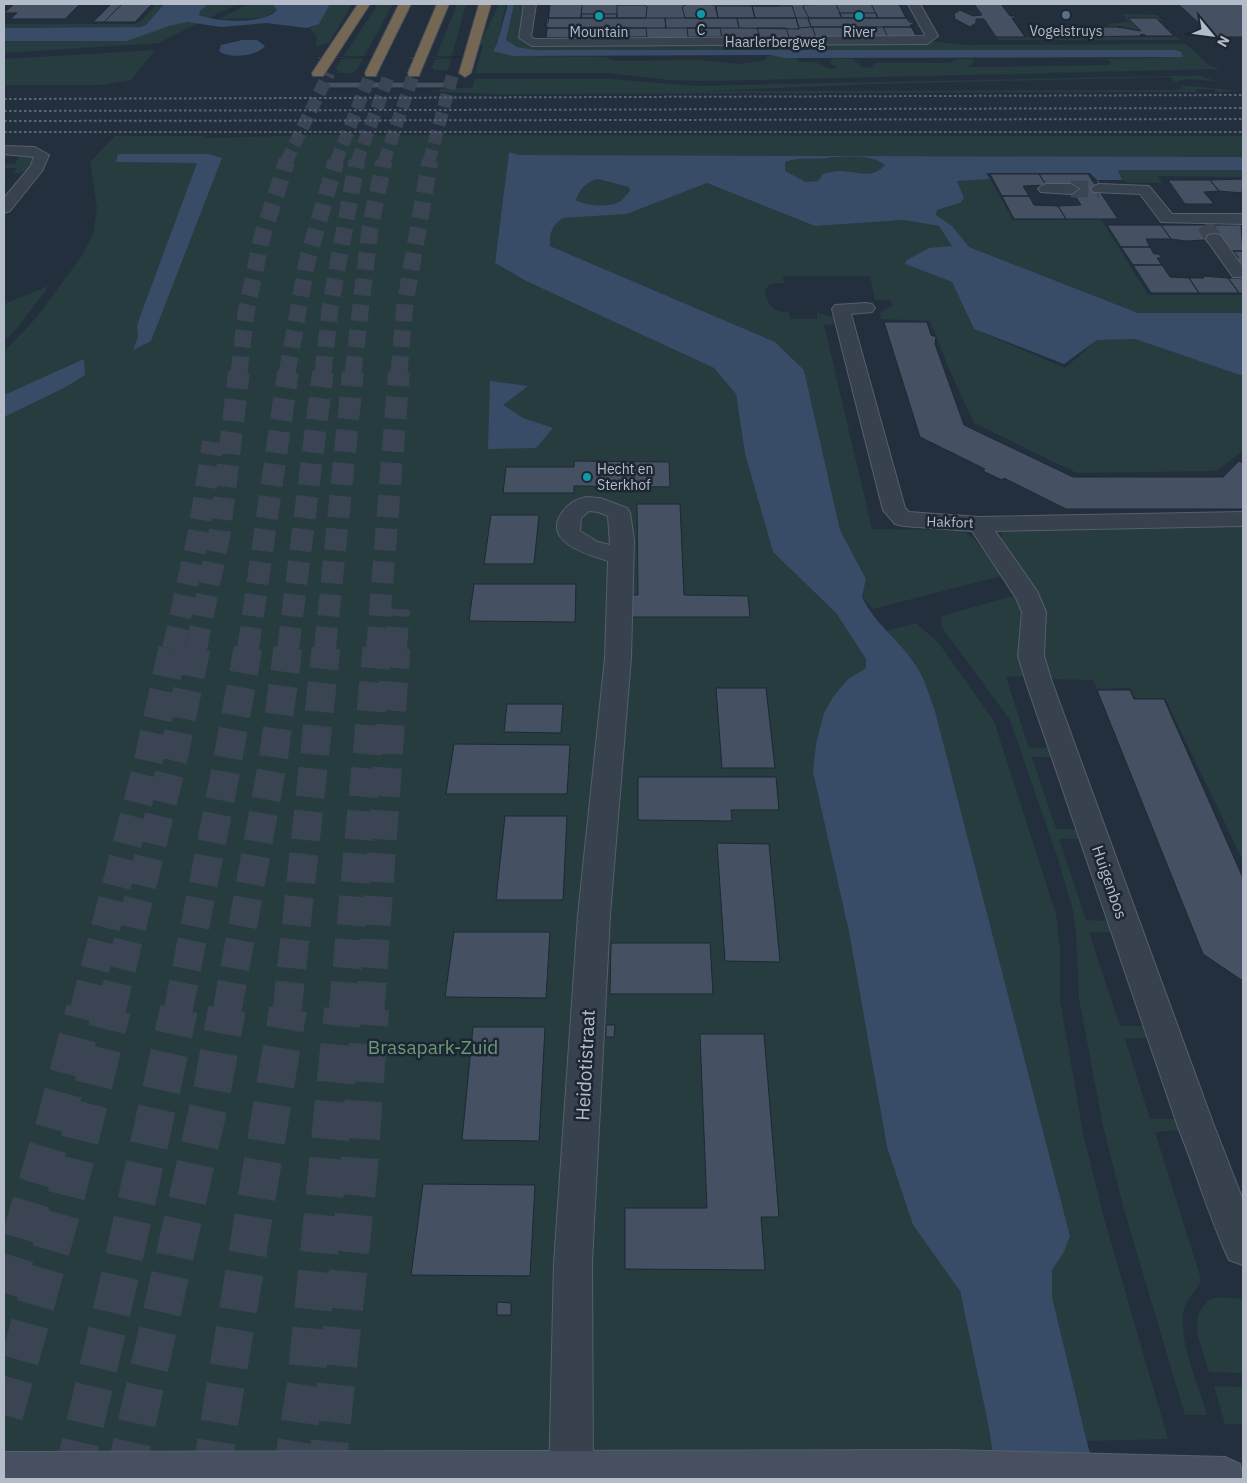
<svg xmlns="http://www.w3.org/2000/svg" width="1247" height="1483" font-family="'IBM Plex Sans',sans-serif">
	<rect width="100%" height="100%" fill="#242f3e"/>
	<path fill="#263c3f" d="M157,4h7l-18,21 -9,2 -133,1v-4h131l5,-2z
		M208,4h30l-29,14 -10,-3v-3z
		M248,4h24l5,6 -14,8 -44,1z
		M330,4h22l-23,39 -13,3 1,-8 -7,-10 9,-4z
		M378,4h15l-36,65 -4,4h-17l2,-3 -3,-1z
		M457,4h9l-18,66h-14l-2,-3z
		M499,4h7l-9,40 -4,7 19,5 94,1 7,4 86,-1 41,4 26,-4 1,-4h3l25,2 5,4h15l16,7 6,-2 -8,-5 5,-4 19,1 9,8 12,1 -2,-3 5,-2h71l11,-4h14l1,3 -7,5h14l128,-2 2,-3 -5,-3 77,-2 -8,-7h-639l-19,-3 -11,-7 8,-36h12l-6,32 5,6 406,-1 32,4 223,-1 24,22 11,3 -514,12 -37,-1 -61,-7h-134l8,-28 -3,-1z
		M1122,14l35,1 7,7 -9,-4h-26l12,13 -12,-3 -20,-1 -2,-3 22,-2z
		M186,22l12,1 -39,20 -155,10v-12h123l38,-14z
		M1173,34l8,6h-182l-3,-3h178z
		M155,50l-24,30 -30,5h-97v-26z
		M1172,76h29l14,5 -28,-2 -12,3 -4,-5 -297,7 -171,7 474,-1 7,-2 -4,-3 60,6 -23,1 -3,-3 -19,1 2,2 -702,2 -56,-2 1,-4h32l3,-9h136l85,7z
		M315,135l928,1v21l-724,-2 -10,-3 -14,111 31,18 188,87 22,26 9,60 28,98 63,61 30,46v9l-18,11 -35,93 36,160 38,215 26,78 47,66 28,132 9,56h-993v-1062l13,-7 67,-50 -80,35v-43l32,-34 45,-61 12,-22 4,-27 -7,-46 25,-26h89v2z
		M4,152h14l14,4 2,4 -6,11 -14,3 2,-6h-12v-4h10l6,-7 -16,-1z
		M832,157c17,0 39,-3 53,8 -18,20 -32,2 -47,7 -10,3 -21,13 -32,10 -7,-2 -15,-8 -21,-11v-9c15,-6 32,-1 47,-5z
		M1118,170h125v7l-85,-1 4,7h-31l-9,-3z
		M598,179l31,8 1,4c-3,3 -6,7 -9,10 -11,7 -35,5 -45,-1 3,-11 12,-19 22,-21z
		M990,179l23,41 88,-1 47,76h95v18h-105l-169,-66 -17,-21 -16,-11 1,-5 23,-7 -4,-23z
		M707,183l108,43 89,-6 35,6 14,20 -48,18 47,18 22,47 91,39 32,-28 38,-1 108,37v74l-26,21 -140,2 -103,-50 -25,-54 -19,-48 -49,-2 -1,-6 13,-8 -3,-5h-15l-5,-24h-87l1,7 -13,1 -6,5c3,16 6,23 24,23l1,7h27v-7l19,7 2,5 -14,1 48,204 90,1 13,10 26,36 -128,33 -11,-12 4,-18 -26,-49 -36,-160 -29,-28 -225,-96c0,-13 1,-20 13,-28l64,-4z
		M49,286l-35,46 -10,9v-37z
		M1013,526h230v335l-78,-163h-30l-5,-10 -33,1 -4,-9 -44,-1 -7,-23 4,-28 -2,-17 -6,-21 -12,-11 -25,-37 1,-10z
		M1013,596l10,14 3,66 -20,1 23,71h20l3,9h-20l24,72h21l3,10h-21l27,81 22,1 5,11h-24l31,94h24l5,12 -24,1 25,80h26l4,11 -25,2 46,147c-2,11 -14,18 -17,30 -7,29 15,77 23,106h-22l-60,-202 -22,-87 -24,-127 -3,-68 -3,-20 -15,-52 -48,-139 -69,-94 1,-10z
		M916,623l22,19 56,79 62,193 4,34v52l23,133 21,85 64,221 -81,2 -35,-144v-27l12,-18 6,-16 -135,-525 -20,-48 -30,-32z
		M1219,1297l24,2v74l-34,-1 -11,-35 -1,-15 1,-8 10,-14z
		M1214,1386l29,1v37h-18z"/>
	<path fill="#394c67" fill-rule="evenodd" d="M164,4h44l-8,7 -1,4c18,7 64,10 78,-5l-5,-6h58l-11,20 -12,4 -41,-5 -45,4 -34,-5 -18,4 -42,15h-123v-13l136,-1 6,-2z
		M508,4h6l-8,36 11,7 19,3h639l6,2 2,5 -399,1 -14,-3 -258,1 -19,-5 4,-7z
		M242,40h15l8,6c-9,11 -35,13 -46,5l2,-6z
		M509,152l10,3 724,2v13h-125l4,10h-25l-7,-7h-104l4,6 -33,2 7,17 -4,5 -23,7 -1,5 16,11 17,21 169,66h105v63l-108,-37 -38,1 -33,24 -90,-35 -22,-47 -47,-18 2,-4 22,-12 23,-2 -13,-20 -35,-6 -89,6 -108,-43 -80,31 -64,4c-12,8 -13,15 -13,28l225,96 29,28 36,160 26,49 -4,18c13,27 37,43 53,67 10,14 14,32 20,47l135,525 -6,16 -12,18v27l44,182h-99l-9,-56 -28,-132 -47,-66 -26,-78 -38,-215 -36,-160 3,-28 8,-31 9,-16 15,-18 18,-11v-9l-30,-46 -63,-61 -28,-98 -9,-60 -22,-26 -188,-87 -31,-18zM832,157c17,0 39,-3 53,8 -14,16 -29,5 -46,6 -5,0 -11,2 -16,3l-5,7 -12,1 -21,-11v-9c15,-6 32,-1 47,-5zM598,179l31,8 1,4c-3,3 -6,7 -9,10 -11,7 -35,5 -45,-1 3,-11 12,-19 22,-21z
		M118,154h90l14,4 -71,183 -18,9 5,-13 -1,-12 60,-162 -81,-1z
		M84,359l1,16 -21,13 -60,29v-22z
		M490,381l38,5 -25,19 20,13 30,10 -17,20 -48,1z"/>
	<path fill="#455162" stroke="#1f2835" d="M14,4h66l-15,15h-55l7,-6h-13z
		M111,4h11l-18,18h-11z
		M122,4h30l-17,18h-31z
		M550,4h349l10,18h5l1,3h-5l7,12 -371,1 1,-13 -5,-1 6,-1z
		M550,4h32l-1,14h-33z
		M687,4l28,1 3,13h-33l-3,-11z
		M751,4h28v2h-27z
		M836,4l6,14h-33l-6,-11 1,-2z
		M871,4h28l7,14h-28z
		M974,4h27l9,12h5l1,2h-4l13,19h-29l-12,-18h-8v4l-6,4 -15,-8 -1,-5 6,-4 13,6 9,-1z
		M1178,4h65v33h-29z
		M617,5h28l2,2 -1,11h-29z
		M716,6h36l3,12h-37z
		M752,6h40l4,12h-41z
		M839,13h37l2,5h-36z
		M581,14h36v4h-36z
		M547,18h118l1,10h-120v-2l-4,-2 4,-1z
		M665,18h72l2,10h-73z
		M737,18h59l3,11 -60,-1z
		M796,18h12l3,9 -12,1z
		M808,18h99l8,7h-4l1,2h-101z
		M1128,18h28l18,18h-28l-2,-2 -4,1 3,1 -78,1 -8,-10h64h-3l23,4z
		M812,27h33l4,10h-33z
		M883,27h29l5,10h-29z
		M547,28h33l-1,10h-33z
		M617,28h29l1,9h-29z
		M687,28h33l2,9h-34z
		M757,28h29l3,9h-29z
		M317,57h70l-71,2z
		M409,57h68l-69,2z
		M326,82h121l-2,6h-122z
		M990,174h49l7,11 -23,1 6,10h-27z
		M1039,174h49l30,45h-52l-8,-13 23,-1 -12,-19 -23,-1z
		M1243,179l-1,14 -23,-2 -9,-11z
		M1168,180h42l9,11 -15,1 10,12h-29z
		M1002,196h27l5,9 24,1 8,13h-52z
		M1107,225h54l10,14h-25l4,8h-29z
		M1161,225h80l2,26h-10l-12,-12 -35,2 -15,-2z
		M1121,247h29l4,7h5l2,4h-4l5,7h-29z
		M1233,251h10v13l-9,-6h5z
		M1133,265h29l8,12 19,1 10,15h-48z
		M1203,276l25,2 11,15h-40l-10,-15h15z
		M1228,278h15v15h-4z
		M884,322h43l4,13 5,2 -1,7 29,81 109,52h150l16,-16 4,2v46h-177l-62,-31 -2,2 -19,-9 2,-2 -65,-32z
		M574,461l95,1 1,25 -96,-1v7h-71l3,-26h68z
		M637,504h43l4,91 64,1 2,21h-120v-22h8z
		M491,515h48l-5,49h-50z
		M474,584h102l-1,38 -106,-1z
		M716,688h50l9,80h-53z
		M1097,690h33l4,9h30l79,179v103l-40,-27z
		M507,704h56l-2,29 -57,-1z
		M454,744l116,1 -3,49h-121z
		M638,777h138l3,33h-48l1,11 -94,-1z
		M505,816h62l-4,84h-67z
		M717,843l52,1 11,118 -55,-1z
		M454,932h96l-4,66 -101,-1z
		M611,943h99l3,51h-103z
		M606,1025h9l-1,12h-8z
		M473,1027h72l-6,114 -77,-1z
		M700,1034h64l15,183h-18l4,53 -140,-1v-61h82z
		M423,1184l112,1 -5,91 -119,-1z
		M497,1302l14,1v12h-14z"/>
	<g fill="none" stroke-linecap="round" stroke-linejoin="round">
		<path stroke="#3a4453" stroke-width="17" stroke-dasharray="17 9" stroke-linecap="butt" d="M1071,189h28
			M1205,225l9,14"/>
		<path stroke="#3a4453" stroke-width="13" stroke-dasharray="13 6" stroke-linecap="butt" d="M286,162l43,-89
			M336,162l35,-89
			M357,162l33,-89
			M384,162l30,-89
			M429,162l24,-89"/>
		<path stroke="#3a4453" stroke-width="17" stroke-dasharray="17 9" stroke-linecap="butt" d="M239,373l7,-60 16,-76 25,-76
			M287,373l20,-111 29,-101
			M323,373l7,-65 27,-147
			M353,373l17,-145 14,-67
			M399,373l6,-69 25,-143"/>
		<path stroke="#3a4453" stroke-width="22" stroke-dasharray="22 11" stroke-linecap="butt" d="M173,649l26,-117 14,-90
			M196,649l24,-118 19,-159
			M248,649l40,-277
			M288,649l35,-277
			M325,649l28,-277
			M377,649l22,-277
			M396,649l3,-40"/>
		<path stroke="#3a4453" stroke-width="29" stroke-dasharray="29 14" stroke-linecap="butt" d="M84,1011l64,-248 25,-115
			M111,1011l62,-252 23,-111
			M178,1011l46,-231 24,-132
			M227,1011l46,-250 15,-113
			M287,1011l39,-363
			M343,1011l34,-363
			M370,1011l26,-363"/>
		<path stroke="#3a4453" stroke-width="38" stroke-dasharray="38 19" stroke-linecap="butt" d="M4,1293l51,-169 30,-115
			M4,1415l61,-215 47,-191
			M72,1479l47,-199 60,-271
			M124,1479l87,-383 16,-87
			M210,1479l78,-470
			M291,1479l15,-96 37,-374
			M326,1479l33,-311 11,-159"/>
		<g stroke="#565f6c" stroke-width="2">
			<path id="street" d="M524,4h12l-5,33 4,2 389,-3 1,-1 -17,-31h12l18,32 -11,8 -395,2 -13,-8z
				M4,146l31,1 14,8 -7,16 -32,40 -6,2v-15l26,-31 4,-10 -30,-3z
				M1046,184h25l8,5 -8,5 -30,-2 -3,-3 3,-3z
				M1099,184l50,2 23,28h71v10l-82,-2 -21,-28 -46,-2 -3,-3 3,-3z
				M1214,234l6,1 23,32v10h-10l-27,-38 2,-4z
				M866,303l6,1 3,4 -3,4 -21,2 54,194 4,4 70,5 264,-5v14l-248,5 42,60 9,21 -2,44 8,26 161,441 30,77v65l-14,-5c-20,-43 -33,-89 -51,-133l-152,-445 -8,-26 4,-44 -6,-14 -44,-67 -69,-5 -8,-2 -12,-14 -51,-201 3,-4z
				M586,497l14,1 27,10 3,5 4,27 -3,118 -21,257 -18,348 1,216h-44l5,-216 24,-348 27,-257 3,-97c-19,-6 -65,-18 -47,-47 7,-10 13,-14 25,-17zM589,511l9,1 10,4 2,29 -12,-3 -18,-11 1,-13z"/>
		</g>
		<g stroke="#565f6c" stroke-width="2">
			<path id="secondary" d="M947,1450l278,7 15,7 3,15h-1239v-27z"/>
		</g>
		<g stroke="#434c59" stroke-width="2">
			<path id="highway" d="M358,4h12l-47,72h-10l-1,-3z
				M399,4h12l-34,69 -1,3h-10l-1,-3z
				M437,4h12l-29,69 -1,3h-10l-1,-3z
				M479,4h12l-20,69 -6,4 -6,-4z"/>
		</g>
		<use href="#street" fill="#38414e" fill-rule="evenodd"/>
		<use href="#secondary" fill="#465061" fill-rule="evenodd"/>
		<use href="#highway" fill="#746855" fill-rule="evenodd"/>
		<path stroke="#5a6575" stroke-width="2" stroke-dasharray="2.5 2.5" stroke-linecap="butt" d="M4,99l1239,-4
			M4,111l1239,-3
			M4,121l1239,-2
			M4,132h1239"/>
	</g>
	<g fill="#0f9aa8" stroke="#1d2633" stroke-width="2">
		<circle cx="701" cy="14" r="5"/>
		<circle cx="599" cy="16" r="5"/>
		<circle cx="859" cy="16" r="5"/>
		<circle cx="587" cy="477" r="5"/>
	</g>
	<circle fill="#5c6f8a" stroke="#1d2633" stroke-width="2" cx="1066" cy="15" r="5"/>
	<g text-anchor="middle" stroke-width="5" stroke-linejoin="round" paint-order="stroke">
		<g font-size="14" fill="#b4bcc9" stroke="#1d2633">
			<text x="701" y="35">C</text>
			<text x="1066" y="36">Vogelstruys</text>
			<text x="599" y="37">Mountain</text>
			<text x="859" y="37">River</text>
			<text x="597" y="474" text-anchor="start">Hecht en<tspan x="597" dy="16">Sterkhof</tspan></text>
		</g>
		<g font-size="14" fill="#b4bcc9" stroke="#1d2633">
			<text x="775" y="47">Haarlerbergweg</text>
			<text transform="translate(950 522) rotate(2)" y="5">Hakfort</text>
		</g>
		<g font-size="16" fill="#b4bcc9" stroke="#1d2633">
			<text transform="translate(1110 882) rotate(71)" y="6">Huigenbos</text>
		</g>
		<g font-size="19" fill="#6b9a76" stroke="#1d2633">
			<text x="433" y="1054">Brasapark-Zuid</text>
		</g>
		<g font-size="19" fill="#b4bcc9" stroke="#1d2633">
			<text transform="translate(585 1065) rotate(-87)" y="7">Heidotistraat</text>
		</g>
	</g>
	<rect width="1247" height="1483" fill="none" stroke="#b4bcc9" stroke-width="10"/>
	<g transform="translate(1212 35) rotate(119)" stroke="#1d2633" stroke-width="4" paint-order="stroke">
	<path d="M0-4L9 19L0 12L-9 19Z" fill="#b4bcc9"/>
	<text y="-8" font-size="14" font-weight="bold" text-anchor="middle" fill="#b4bcc9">N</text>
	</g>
</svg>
